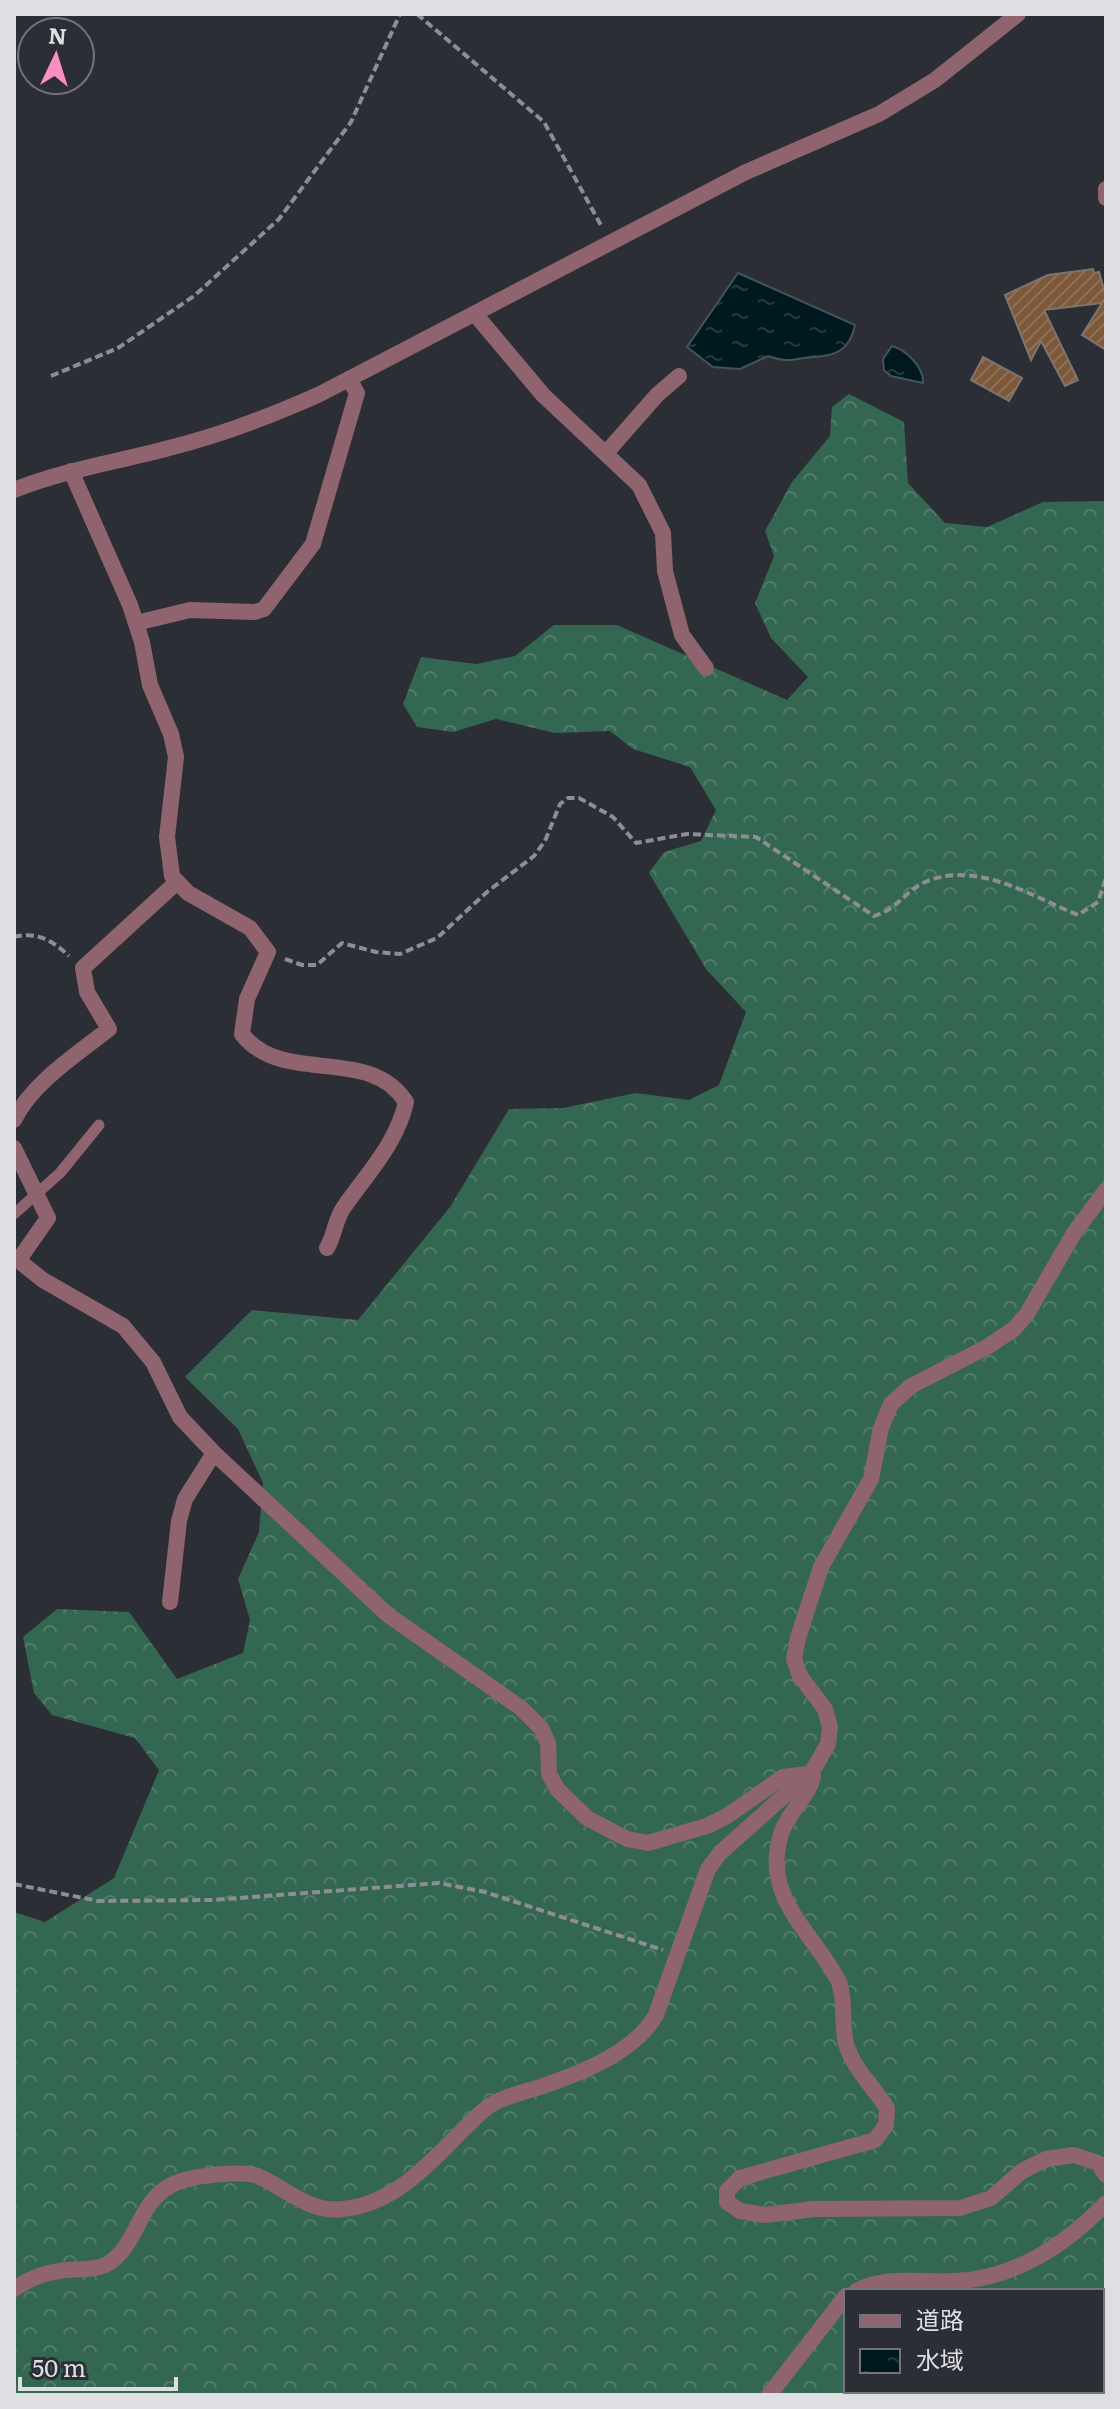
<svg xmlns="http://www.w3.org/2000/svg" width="1120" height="2409" font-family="Literata,'Noto Sans JP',serif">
	<defs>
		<pattern id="forest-crowns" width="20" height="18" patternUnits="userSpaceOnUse" patternTransform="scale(2)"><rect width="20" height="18" fill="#346751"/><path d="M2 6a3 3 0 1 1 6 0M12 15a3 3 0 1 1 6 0" fill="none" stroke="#517c6a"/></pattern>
		<pattern id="water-ripples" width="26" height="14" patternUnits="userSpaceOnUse" patternTransform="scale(2)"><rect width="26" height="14" fill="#00191f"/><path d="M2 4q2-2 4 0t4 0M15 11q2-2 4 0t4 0" fill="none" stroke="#253a3f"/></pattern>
		<pattern id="building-hatch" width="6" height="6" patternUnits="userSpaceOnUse" patternTransform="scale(2)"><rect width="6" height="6" fill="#7d593a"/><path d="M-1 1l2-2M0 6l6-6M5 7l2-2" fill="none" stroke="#8f7056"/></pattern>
	</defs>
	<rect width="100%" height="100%" fill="#2c2e35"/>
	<path fill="url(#forest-crowns)" fill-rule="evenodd" d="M849,394l55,28 4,61 37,40 42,4 56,-25 63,-1v1894h-1092v-483l31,10 69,-44 45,-108 -24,-32 -83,-23 -18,-22 -11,-56 34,-28 72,3 48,67 66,-26 7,-33 -12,-41 21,-47 4,-49 -25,-54 -53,-52 67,-67 106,10 92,-113 59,-98 54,-1 73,-15 53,7 30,-15 27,-73 -40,-43 -57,-96 15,-21 37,-11 15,-31 -26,-43 -57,-18 -23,-18 -55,2 -59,-14 -43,13 -36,-5 -14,-23 18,-47 55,7 39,-8 39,-31h63l170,75 21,-23 -37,-39 -16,-35 19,-47 -9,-25 27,-49 38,-46 2,-29zM846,2291h256v100h-256z"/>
	<path fill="url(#water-ripples)" stroke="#43545a" stroke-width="2" d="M738,273l117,52c-5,25 -19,31 -42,32 -21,1 -22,7 -45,-1l-28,13 -27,-2 -26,-20z
		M892,346c15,4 32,22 31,37l-32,-7 -7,-6 -1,-11z"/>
	<path fill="url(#building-hatch)" stroke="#7c756f" stroke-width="2" d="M1093,269l1,4 5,-1 7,25v53l-24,-15 20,-32 -58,7 34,70 -13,6 -24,-45 -10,19 -26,-65 43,-20z
		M983,357l39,21 -13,23 -38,-21z"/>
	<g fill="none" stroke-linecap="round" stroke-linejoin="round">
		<path stroke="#8d8e94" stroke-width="4" stroke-dasharray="8 4" stroke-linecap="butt" d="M417,14l127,108 58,105
			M51,376l67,-28 76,-52 85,-77 72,-97 49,-108
			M14,937c23,-6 39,4 55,19
			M285,959l17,6h15l25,-22 34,9 24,2 37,-16 50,-46 47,-36 11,-15 15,-37 8,-6h11l34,19 23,26 51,-9 69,3 118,79c24,-7 31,-25 51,-34 52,-22 106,14 153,33l20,-13 8,-24
			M14,1884l84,17 114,-1 227,-17 46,9 178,58"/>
		<path stroke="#8f646e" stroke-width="11" d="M14,1214l46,-41 39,-48"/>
		<path stroke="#8f646e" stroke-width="16" d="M1106,189v9
			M475,314l68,81 96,90 24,48 2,38 17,64 24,33
			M606,453l51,-58 22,-19
			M71,471l59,134 12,37 8,43 21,49 5,23 -9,80 5,39 16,17 62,35 18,24 -21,47 -5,35c41,53 127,10 164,68 -9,41 -39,72 -62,105 -9,12 -9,28 -17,41
			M136,623l54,-13 65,2 9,-3 49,-65 44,-151 -8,-14
			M14,1120c18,-37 63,-66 95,-91l-22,-37 -4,-24 94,-86
			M14,1148l34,70 -30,43
			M14,1257l29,23 80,46 30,36 27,55 34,36 174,162 133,93 20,20 7,15 1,31 9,16 29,28 40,21 21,4 59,-17 20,-10 56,-39 26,-3
			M170,1602l9,-81 6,-22 29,-46
			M813,1776c-2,17 -26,38 -32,58 -20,63 32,98 58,148 7,21 2,41 7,62 8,26 27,42 41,64l-1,17 -11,15 -135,38 -13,13v11l13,9 25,4 49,-6 146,-1 31,-10 31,-27 24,-12 28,-4 24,8 8,12
			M14,2289c13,-9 29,-16 45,-18 17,-3 39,1 53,-10 28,-22 27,-63 64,-78 16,-7 68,-14 84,-6 28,13 50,36 83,32 62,-6 98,-62 141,-99 15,-13 38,-17 56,-23 41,-14 94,-34 116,-72l52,-146 12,-16 93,-83 15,-26 2,-17 -5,-18 -25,-33 -6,-17 4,-21 23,-71 50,-88 10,-51 10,-24 20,-18 76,-39 27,-18 13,-15 47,-81 32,-43
			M856,2291c30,-16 65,-8 98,-10 59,-1 113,-37 152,-78
			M769,2395l77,-99"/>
		<path stroke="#8f646e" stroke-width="16" d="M14,490c50,-20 103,-28 155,-42 53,-13 102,-32 151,-54l426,-222 133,-58 56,-34 83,-66"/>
	</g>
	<rect width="1120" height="2409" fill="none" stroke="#dedee3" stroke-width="32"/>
	<rect x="844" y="2289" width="260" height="104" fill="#2c2e35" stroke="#73747b" stroke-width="2"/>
	<rect x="860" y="2315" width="40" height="12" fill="#8f646e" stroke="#73747b" stroke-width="2"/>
	<text x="916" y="2329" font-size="24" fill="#dedee3">道路</text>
	<rect x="860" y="2349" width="40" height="24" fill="url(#water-ripples)" stroke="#73747b" stroke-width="2"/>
	<text x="916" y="2369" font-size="24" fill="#dedee3">水域</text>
	<g transform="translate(56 56) rotate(4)"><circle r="38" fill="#2c2e35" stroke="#73747b" stroke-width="2"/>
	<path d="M0-6L14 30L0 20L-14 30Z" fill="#fb8fc4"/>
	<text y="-12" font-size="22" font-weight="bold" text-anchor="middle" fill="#dedee3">N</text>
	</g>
	<path d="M20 2377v12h156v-12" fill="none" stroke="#dedee3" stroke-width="4"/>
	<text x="32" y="2377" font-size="24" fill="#dedee3" stroke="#2c2e35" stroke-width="6" paint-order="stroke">50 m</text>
</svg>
